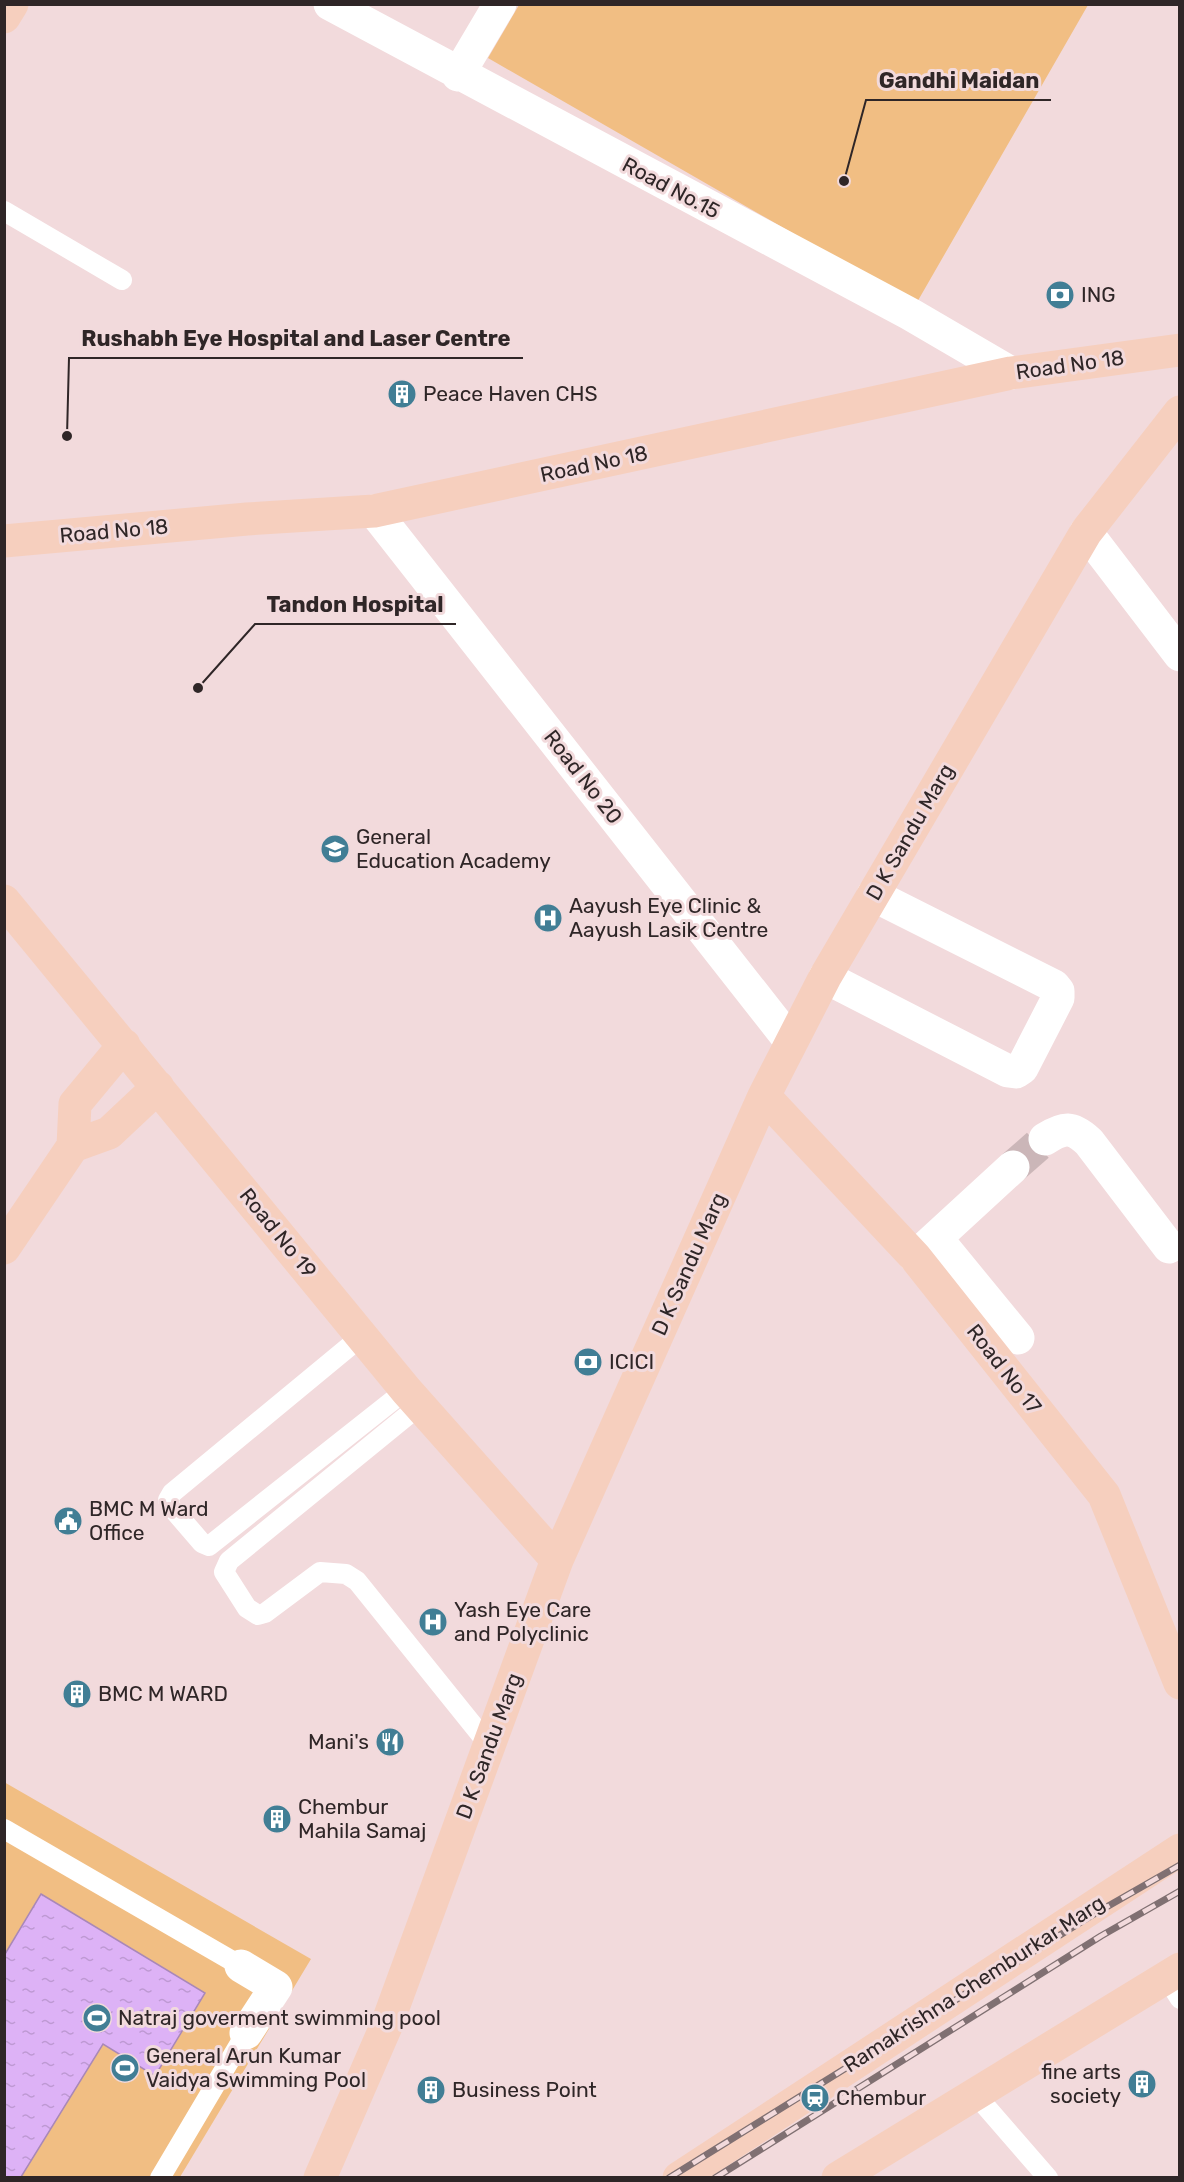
<svg xmlns="http://www.w3.org/2000/svg" width="1184" height="2182" font-family="Rubik,sans-serif">
	<defs>
		<pattern id="water-ripples" width="26" height="14" patternUnits="userSpaceOnUse" patternTransform="scale(1.5)"><rect width="26" height="14" fill="#ddb2f6"/><path d="M2 4q2-2 4 0t4 0M15 11q2-2 4 0t4 0" fill="none" stroke="#be99d3"/></pattern>
	</defs>
	<rect width="100%" height="100%" fill="#f2dadc"/>
	<path fill="#f1be83" d="M519,5h569l-172,299 -428,-246z
		M4,1782l307,177 -131,218h-175z"/>
	<path fill="url(#water-ripples)" stroke="#a988b8" stroke-width="1.5" d="M41,1894l164,99 -50,83 -52,-32 -82,133h-16v-223z"/>
	<g fill="none" stroke-linecap="round" stroke-linejoin="round">
		<path stroke="#cbb6b8" stroke-width="33" stroke-dasharray="33 16" stroke-linecap="butt" d="M1013,1167l32,-28"/>
		<path stroke="#fff" stroke-width="20" d="M4,211l118,69
			M362,1336l-190,157 -4,7 3,7 31,36 7,3 197,-156
			M419,1406l-190,155 -5,11 23,36 11,7 7,-2 55,-41 26,2 11,7 132,164
			M4,1829l237,137
			M1166,1977l14,22
			M975,2094l73,84
			M160,2178l86,-145"/>
		<path stroke="#fff" stroke-width="33" d="M330,4l580,310 101,59
			M458,75l42,-71
			M374,511l417,531
			M1086,532l94,123
			M825,977l183,94 8,1 6,-4 36,-70v-7l-4,-5 -181,-91
			M1045,1139c19,-12 27,-13 44,3l80,105
			M936,1238l82,100
			M915,1257l98,-90
			M241,1966l35,21 -30,46"/>
		<path stroke="#f6cfbe" stroke-width="33" d="M4,17l8,-13
			M4,541l243,-22 127,-8 637,-138 169,-23
			M4,901l402,489 151,170
			M764,1096l151,161 189,238 76,188
			M73,1146l36,-13 49,-46
			M4,1248l69,-102 2,-42 49,-59
			M320,2178l67,-154 170,-464 207,-464 61,-119 261,-445 94,-120
			M679,2178l501,-328
			M838,2178l342,-209"/>
		<g stroke="#807072" stroke-width="7">
			<path id="rail" d="M669,2178l420,-261 91,-52
				M715,2178l386,-242 79,-45"/>
		</g>
		<use href="#rail" stroke="#f2dadc" stroke-width="4.5" stroke-dasharray="14" stroke-linecap="butt"/>
	</g>
	<defs>
		<g id="bank-disc" transform="scale(1.5)"><circle r="9.5" fill="#417e95" stroke="#f2dadc"/><path d="M-6-4H6V4H-6ZM0-2.3a2.3 2.3 0 1 0 0 4.6a2.3 2.3 0 1 0 0-4.6Z" fill="#fff"/></g>
		<g id="building-disc" transform="scale(1.5)"><circle r="9.5" fill="#417e95" stroke="#f2dadc"/><path d="M-4-6H4V6H1V3H-1V6H-4ZM-2.5-4.3h1.7v1.8h-1.7ZM.8-4.3h1.7v1.8H.8ZM-2.5-1h1.7V.8h-1.7ZM.8-1h1.7V.8H.8Z" fill="#fff"/></g>
		<g id="school-disc" transform="scale(1.5)"><circle r="9.5" fill="#417e95" stroke="#f2dadc"/><path d="M0-5L7-2L0 1L-7-2ZM-4 1L0 2.5L4 1V4Q0 6-4 4Z" fill="#fff"/></g>
		<g id="hospital-disc" transform="scale(1.5)"><circle r="9.5" fill="#417e95" stroke="#f2dadc"/><path d="M-5-5h3v3.5h4V-5h3V5h-3V1.5h-4V5h-3Z" fill="#fff"/></g>
		<g id="civic-disc" transform="scale(1.5)"><circle r="9.5" fill="#417e95" stroke="#f2dadc"/><path d="M-.6-6.5H3V-4.5H.6V-3L4-1V1h2V6H-6V1h2V-1L-.6-3ZM-1.2 2.5V6h2.4V2.5Z" fill="#fff"/></g>
		<g id="restaurant-disc" transform="scale(1.5)"><circle r="9.5" fill="#417e95" stroke="#f2dadc"/><path d="M-5-6h1v4h1v-4h1v4h1v-4h1v5L-1.5 .5V6h-2V.5L-5-1ZM5-6V6H3V1.5H1.5Q1.5-4 5-6Z" fill="#fff"/></g>
		<g id="stadium-disc" transform="scale(1.5)"><circle r="9.5" fill="#417e95" stroke="#f2dadc"/><path d="M0-5a6.5 5 0 1 0 0 10a6.5 5 0 1 0 0-10ZM-3.5-1.8h7v3.6h-7Z" fill="#fff"/></g>
		<g id="station-disc" transform="scale(1.5)"><circle r="9.5" fill="#417e95" stroke="#f2dadc"/><path d="M-3-6H3Q5-6 5-4V2Q5 4 3 4L4.5 6H3L1.5 4h-3L-3 6H-4.5L-3 4Q-5 4-5 2V-4Q-5-6-3-6ZM-3.5-4v3h7v-3ZM-3.5 1v1.5H-2V1ZM2 1v1.5H3.5V1Z" fill="#fff"/></g>
	</defs>
	<g fill-rule="evenodd">
		<use href="#bank-disc" x="1060" y="295"/>
		<use href="#building-disc" x="402" y="394"/>
		<use href="#school-disc" x="335" y="849"/>
		<use href="#hospital-disc" x="548" y="918"/>
		<use href="#bank-disc" x="588" y="1362"/>
		<use href="#civic-disc" x="68" y="1521"/>
		<use href="#hospital-disc" x="433" y="1622"/>
		<use href="#building-disc" x="77" y="1694"/>
		<use href="#restaurant-disc" x="390" y="1742"/>
		<use href="#building-disc" x="277" y="1819"/>
		<use href="#stadium-disc" x="97" y="2018"/>
		<use href="#stadium-disc" x="125" y="2068"/>
		<use href="#building-disc" x="1142" y="2084"/>
		<use href="#building-disc" x="431" y="2090"/>
		<use href="#station-disc" x="815" y="2098"/>
	</g>
	<g text-anchor="middle" stroke-width="6" stroke-linejoin="round" paint-order="stroke">
		<g font-size="21" fill="#2f2627" stroke="#f2dadc">
			<text transform="translate(671 188) rotate(28)" y="7">Road No.15</text>
			<text transform="translate(1070 365) rotate(-8)" y="7">Road No 18</text>
			<text transform="translate(594 464) rotate(-12)" y="7">Road No 18</text>
			<text transform="translate(114 531) rotate(-5)" y="7">Road No 18</text>
			<text transform="translate(583 777) rotate(52)" y="7">Road No 20</text>
			<text transform="translate(910 832) rotate(-60)" y="7">D K Sandu Marg</text>
			<text transform="translate(278 1233) rotate(51)" y="7">Road No 19</text>
			<text transform="translate(689 1264) rotate(-66)" y="7">D K Sandu Marg</text>
			<text transform="translate(1004 1369) rotate(52)" y="7">Road No 17</text>
			<text transform="translate(489 1746) rotate(-70)" y="7">D K Sandu Marg</text>
			<text transform="translate(974 1984) rotate(-33)" y="7">Ramakrishna Chemburkar Marg</text>
		</g>
		<g font-size="21" fill="#2f2627" stroke="#f2dadc" text-anchor="start">
			<text x="1081" y="302">ING</text>
			<text x="423" y="401">Peace Haven CHS</text>
			<text x="356" y="844">General<tspan x="356" dy="24">Education Academy</tspan></text>
			<text x="569" y="913">Aayush Eye Clinic &amp;<tspan x="569" dy="24">Aayush Lasik Centre</tspan></text>
			<text x="609" y="1369">ICICI</text>
			<text x="89" y="1516">BMC M Ward<tspan x="89" dy="24">Office</tspan></text>
			<text x="454" y="1617">Yash Eye Care<tspan x="454" dy="24">and Polyclinic</tspan></text>
			<text x="98" y="1701">BMC M WARD</text>
			<text x="369" y="1749" text-anchor="end">Mani's</text>
			<text x="298" y="1814">Chembur<tspan x="298" dy="24">Mahila Samaj</tspan></text>
			<text x="118" y="2025">Natraj goverment swimming pool</text>
			<text x="146" y="2063">General Arun Kumar<tspan x="146" dy="24">Vaidya Swimming Pool</tspan></text>
			<text x="1121" y="2079" text-anchor="end">fine arts<tspan x="1121" dy="24">society</tspan></text>
			<text x="452" y="2097">Business Point</text>
			<text x="836" y="2105">Chembur</text>
		</g>
	</g>
	<path fill="none" stroke="#2f2627" stroke-width="2" d="M844 181L866 100H1051M67 436L69 358H523M198 688L255 624H456"/>
	<g fill="#2f2627" stroke="#f2dadc" stroke-width="2">
		<circle cx="844" cy="181" r="6"/>
		<circle cx="67" cy="436" r="6"/>
		<circle cx="198" cy="688" r="6"/>
	</g>
	<g font-size="22" text-anchor="middle" font-weight="bold" fill="#2f2627" stroke="#f2dadc" stroke-width="6" stroke-linejoin="round" paint-order="stroke">
		<text x="959" y="88">Gandhi Maidan</text>
		<text x="296" y="346">Rushabh Eye Hospital and Laser Centre</text>
		<text x="355" y="612">Tandon Hospital</text>
	</g>
	<rect width="1184" height="2182" fill="none" stroke="#2f2627" stroke-width="12"/>
</svg>
